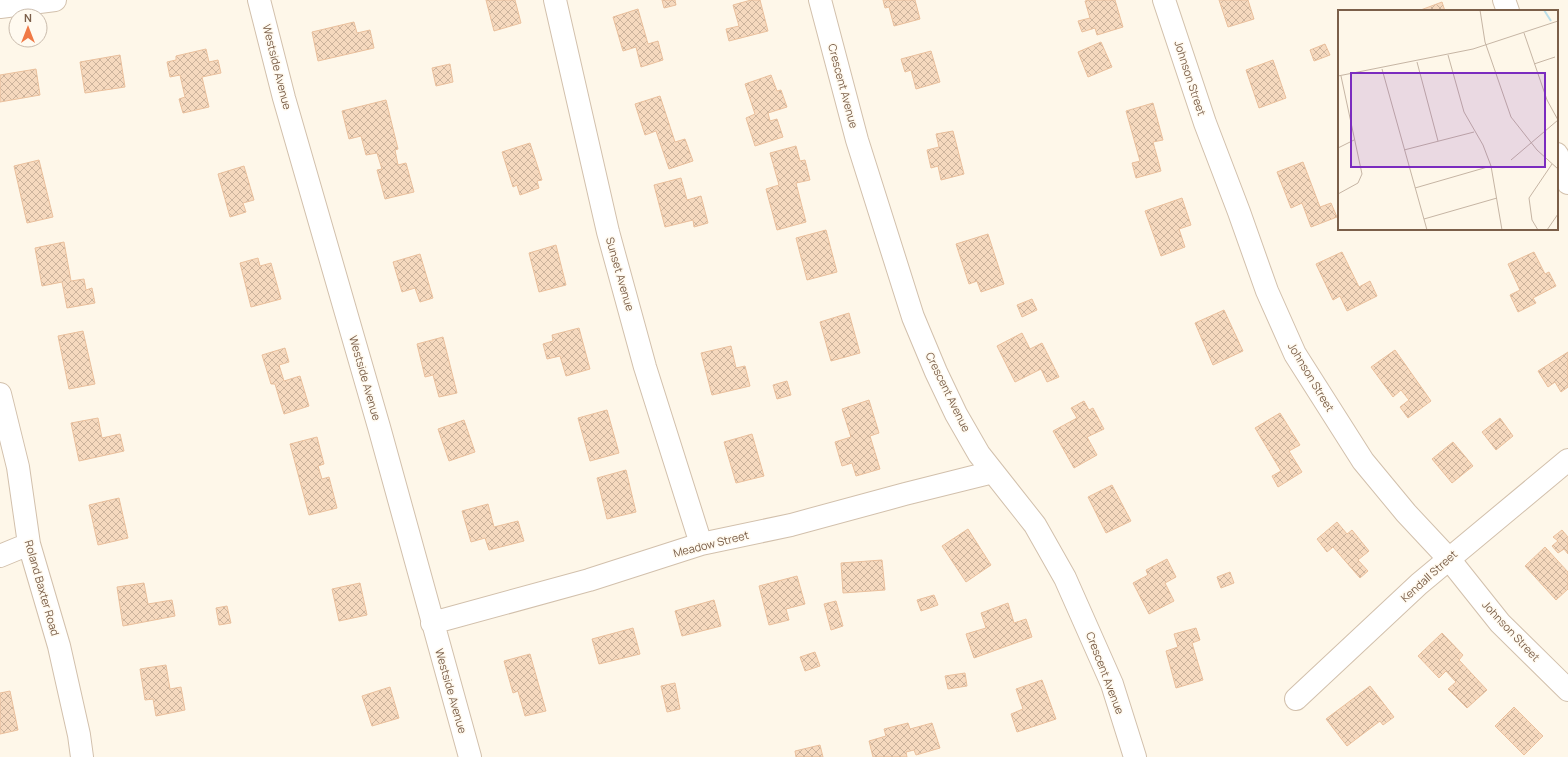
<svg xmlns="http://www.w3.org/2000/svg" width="1568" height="757" font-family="Manrope,sans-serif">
	<defs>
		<pattern id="building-cross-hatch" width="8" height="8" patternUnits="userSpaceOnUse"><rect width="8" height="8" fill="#f6d9be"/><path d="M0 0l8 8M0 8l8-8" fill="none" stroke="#ccb39c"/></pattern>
	</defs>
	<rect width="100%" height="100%" fill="#fef7e9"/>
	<path fill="url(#building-cross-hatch)" stroke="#eac09d" d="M486,0h29l6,23 -27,8z
		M662,0h13l1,5 -12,3z
		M751,0h9l8,31 -39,10 -3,-12 13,-3 -6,-21z
		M883,0h32l5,19 -26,7 -5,-19 -4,1z
		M1089,0h26l8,27 -26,8 -2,-7 -13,4 -4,-11 12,-3 -5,-17z
		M1219,0h29l6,19 -26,8z
		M1442,2l3,9h-27z
		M638,9l10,35 10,-3 5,19 -22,7 -5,-20 -13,4 -10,-34z
		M354,22l3,11 13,-3 4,18 -56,13 -6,-29z
		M1101,42l11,25 -24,10 -10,-25z
		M1325,44l5,11 -16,6 -4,-11z
		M206,49l3,13 9,-2 3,13 -19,4 7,30 -26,6 -4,-14 6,-2 -5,-22 -10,2 -3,-15 9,-2v-4z
		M931,51l9,31 -24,7 -5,-19 -6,2 -4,-13z
		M120,55l5,32 -40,6 -5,-31z
		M1273,60l13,38 -27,10 -13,-38z
		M450,64l3,18 -17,4 -4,-18z
		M36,69l4,26 -40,7v-27z
		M771,75l6,16 4,-1 6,17 -19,6 2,8 7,-2 6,18 -28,9 -9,-28 9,-4 -10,-30z
		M660,96l15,46 10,-3 8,22 -24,8 -13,-38 -11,4 -10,-31z
		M386,100l12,49 -3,1 3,15 8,-2 8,29 -29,7 -8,-29 5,-1 -5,-16 -11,2 -5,-19 -12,3 -7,-28z
		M1153,103l10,37 -10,2 8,29 -25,7 -4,-15 8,-2 -14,-50z
		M953,131l11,43 -23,6 -3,-14 -7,2 -4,-18 12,-3 -3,-13z
		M530,143l12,37 -5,1 2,7 -19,7 -3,-10 -4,2 -11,-35z
		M796,146l4,15 5,-1 5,20 -14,3 10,39 -29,8 -11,-41 13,-4 -9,-32z
		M39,160l14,57 -26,6 -13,-57z
		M1303,162l17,45 11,-4 6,14 -26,10 -9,-24 -11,5 -14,-36z
		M244,166l10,34 -11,3 3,9 -16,5 -12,-43z
		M681,178l6,22 14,-4 7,27 -14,4 -1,-7 -28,7 -11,-42z
		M1182,198l9,27 -12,4 6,18 -24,9 -16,-45z
		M826,230l11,42 -30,8 -11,-42z
		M988,234l16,50 -23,8 -4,-11 -8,3 -13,-40z
		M64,242l7,39 13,-2 2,11 6,-2 3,15 -28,5 -5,-26 -20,4 -7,-38z
		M556,245l10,40 -27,7 -10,-39z
		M1342,252l17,35 11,-6 7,15 -30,15 -7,-15 -7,4 -17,-36z
		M1534,252l11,22 4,-2 7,14 -23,12 3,5 -18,9 -8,-17 10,-5 -12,-26z
		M420,254l13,44 -13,4 -5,-14 -13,4 -9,-30z
		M258,258l2,8 11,-3 10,36 -30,8 -11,-44z
		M1032,299l5,11 -15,7 -5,-12z
		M1224,310l19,41 -30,14 -18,-42z
		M849,313l11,40 -29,8 -11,-39z
		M579,328l11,41 -24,7 -6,-20 -13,3 -4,-15 10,-3 -1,-6z
		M83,331l12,53 -26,5 -11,-53z
		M1022,333l8,16 12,-6 17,34 -12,5 -6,-13 -26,13 -18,-36z
		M443,337l14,56 -18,4 -6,-22 -8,2 -8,-33z
		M731,346l5,22 9,-2 5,20 -38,9 -11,-42z
		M285,348l4,14 -10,3 5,16 16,-5 9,30 -25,8 -9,-30h-4l-9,-29z
		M1395,350l36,51 -23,17 -8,-11 9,-7 -8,-10 -8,7 -22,-30z
		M1568,352v35l-7,5 -6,-10 -7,5 -10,-16z
		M787,381l4,14 -14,4 -4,-14z
		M869,400l10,33 -9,3 10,33 -24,7 -4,-13 -10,3 -7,-24 16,-5 -9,-28z
		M1084,401l5,9 4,-2 11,21 -17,8 10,18 -23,13 -21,-37 24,-13 -6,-10z
		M607,410l12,43 -29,8 -12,-43z
		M1280,413l20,32 -11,6 13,21 -24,15 -6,-11 9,-5 -26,-43z
		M98,418l4,20 18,-4 4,17 -45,10 -8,-38z
		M1500,418l13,18 -17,14 -14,-18z
		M464,420l11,32 -26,9 -11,-32z
		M752,434l12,42 -28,7 -12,-41z
		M317,437l7,27 -6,2 4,13 7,-2 8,31 -28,7 -19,-71z
		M1453,442l20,24 -21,17 -20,-24z
		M626,470l10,42 -29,7 -10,-41z
		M1112,485l19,36 -25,12 -18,-36z
		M119,498l9,40 -30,7 -9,-40z
		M488,504l6,23 24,-6 6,20 -35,9 -4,-12 -14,4 -9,-31z
		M1337,522l10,12 5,-4 17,21 -11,9 10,11 -8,7 -27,-31 -6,5 -10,-13z
		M968,529l23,36 -25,17 -24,-36z
		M1562,530l6,7v17l-4,-5 -6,4 -6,-7 6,-5 -5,-4z
		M1545,547l23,25v17l-12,11 -31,-34z
		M1167,559l9,18 -11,6 9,18 -25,13 -16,-31 15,-8 -2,-5z
		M882,560l3,30 -42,3 -2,-30z
		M1230,572l4,11 -13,5 -4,-11z
		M797,576l8,28 -19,5 3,11 -20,5 -10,-39z
		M144,583l4,21 24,-4 3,16 -52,10 -6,-39z
		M360,583l7,32 -28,6 -7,-32z
		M934,595l4,10 -17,6 -4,-11z
		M714,600l7,26 -39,10 -7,-25z
		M836,601l7,25 -12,4 -7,-26z
		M1008,603l6,20 12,-4 6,18 -58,21 -8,-24 20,-6 -5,-15z
		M227,606l4,17 -12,2 -3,-17z
		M633,628l7,26 -41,10 -7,-25z
		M1196,628l4,12 -8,3 11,37 -27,8 -10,-37 12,-4 -4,-13z
		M1442,633l21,22 -4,5 28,30 -20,18 -19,-19 8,-7 -10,-11 -7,7 -21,-22z
		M815,652l5,14 -15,5 -5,-14z
		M530,654l16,57 -21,5 -7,-25 -5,2 -9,-32z
		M166,665l4,24 11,-2 4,23 -29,6 -3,-17 -8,1 -5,-31z
		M965,673l2,13 -19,3 -3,-13z
		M1042,680l14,39 -39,13 -6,-18 12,-5 -7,-20z
		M675,683l5,26 -13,3 -6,-26z
		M1370,686l24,31 -11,8 -3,-4 -33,25 -21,-27z
		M390,687l9,31 -27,8 -10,-30z
		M10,691l8,39 -18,4v-41z
		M1514,707l29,29 -19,19 -29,-29z
		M908,723l2,6 22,-6 8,25 -24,7 -2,-5 -8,2 1,5h-34l-4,-16 17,-5 -2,-7z
		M820,745l3,12h-27l-1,-6z"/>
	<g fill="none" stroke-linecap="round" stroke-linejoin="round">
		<g stroke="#d2c0ac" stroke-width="24">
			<path id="minor" d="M259,0l25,98 95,329 91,330
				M555,0l53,232 37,135 56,177
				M820,0l37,140 56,177 23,55 20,42 23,40 56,71 30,53 47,106 23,73
				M1164,0l41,123 34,89 28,79 28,63 68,107 43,52 43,46 51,64 68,67
				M1504,0l4,11
				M0,7l55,-7
				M1557,154l11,29
				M0,394l18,73 11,77 30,102 20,89 3,22
				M0,556l29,-12
				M432,623l157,-43 112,-36 90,-19 114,-31 88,-22
				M1296,699l123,-115 149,-124"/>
		</g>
		<use href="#minor" stroke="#fff" stroke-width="22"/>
	</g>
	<g text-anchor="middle" stroke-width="3" stroke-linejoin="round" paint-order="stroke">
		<g font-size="11" fill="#7b5f49" stroke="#fffaf0">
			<text transform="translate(277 67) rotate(76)" y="4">Westside Avenue</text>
			<text transform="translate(1190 78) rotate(72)" y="4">Johnson Street</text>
			<text transform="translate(843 86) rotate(75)" y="4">Crescent Avenue</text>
			<text transform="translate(620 274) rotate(74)" y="4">Sunset Avenue</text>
			<text transform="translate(1311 377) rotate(59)" y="4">Johnson Street</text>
			<text transform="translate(365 378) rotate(74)" y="4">Westside Avenue</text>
			<text transform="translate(948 392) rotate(64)" y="4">Crescent Avenue</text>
			<text transform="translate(711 544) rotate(-14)" y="4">Meadow Street</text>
			<text transform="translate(1429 576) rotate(-42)" y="4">Kendall Street</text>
			<text transform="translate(42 588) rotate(74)" y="4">Roland Baxter Road</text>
			<text transform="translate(1511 631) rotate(47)" y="4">Johnson Street</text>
			<text transform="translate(1105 673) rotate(69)" y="4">Crescent Avenue</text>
			<text transform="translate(451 691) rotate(74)" y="4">Westside Avenue</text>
		</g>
	</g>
	<g transform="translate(1338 10)">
		<rect width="220" height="220" fill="#fef7e9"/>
		<path fill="none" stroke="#bbdfea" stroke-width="2" d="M206,0l7,11"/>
		<path fill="none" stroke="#c6b5a4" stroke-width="1" d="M142,0l5,32 26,75 26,33 21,19M186,23l23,67 11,20M110,45l16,57 19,33 8,21 11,64M79,52l21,79M196,54l21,-7M44,59l45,161M0,66l135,-27 85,-28M0,138l16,-8M66,140l70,-18M173,150l47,-40M77,178l76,-22M0,184l20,-11 4,-9 -21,-98M86,209l73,-21M200,220l-6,-10 -3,-22 23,-34M209,220l11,-16"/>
		<path fill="#7b2cbf" fill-opacity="0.15" stroke="#7b2cbf" stroke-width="2" d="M13,63h194v94h-194z"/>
		<rect width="220" height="220" fill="none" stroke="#7b5f49" stroke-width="2"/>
	</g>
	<g transform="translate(28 28)"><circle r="19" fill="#fffaf0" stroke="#cabcad"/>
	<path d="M0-3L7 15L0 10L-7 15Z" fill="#f07945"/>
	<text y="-6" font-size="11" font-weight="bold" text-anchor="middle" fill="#7b5f49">N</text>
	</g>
</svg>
